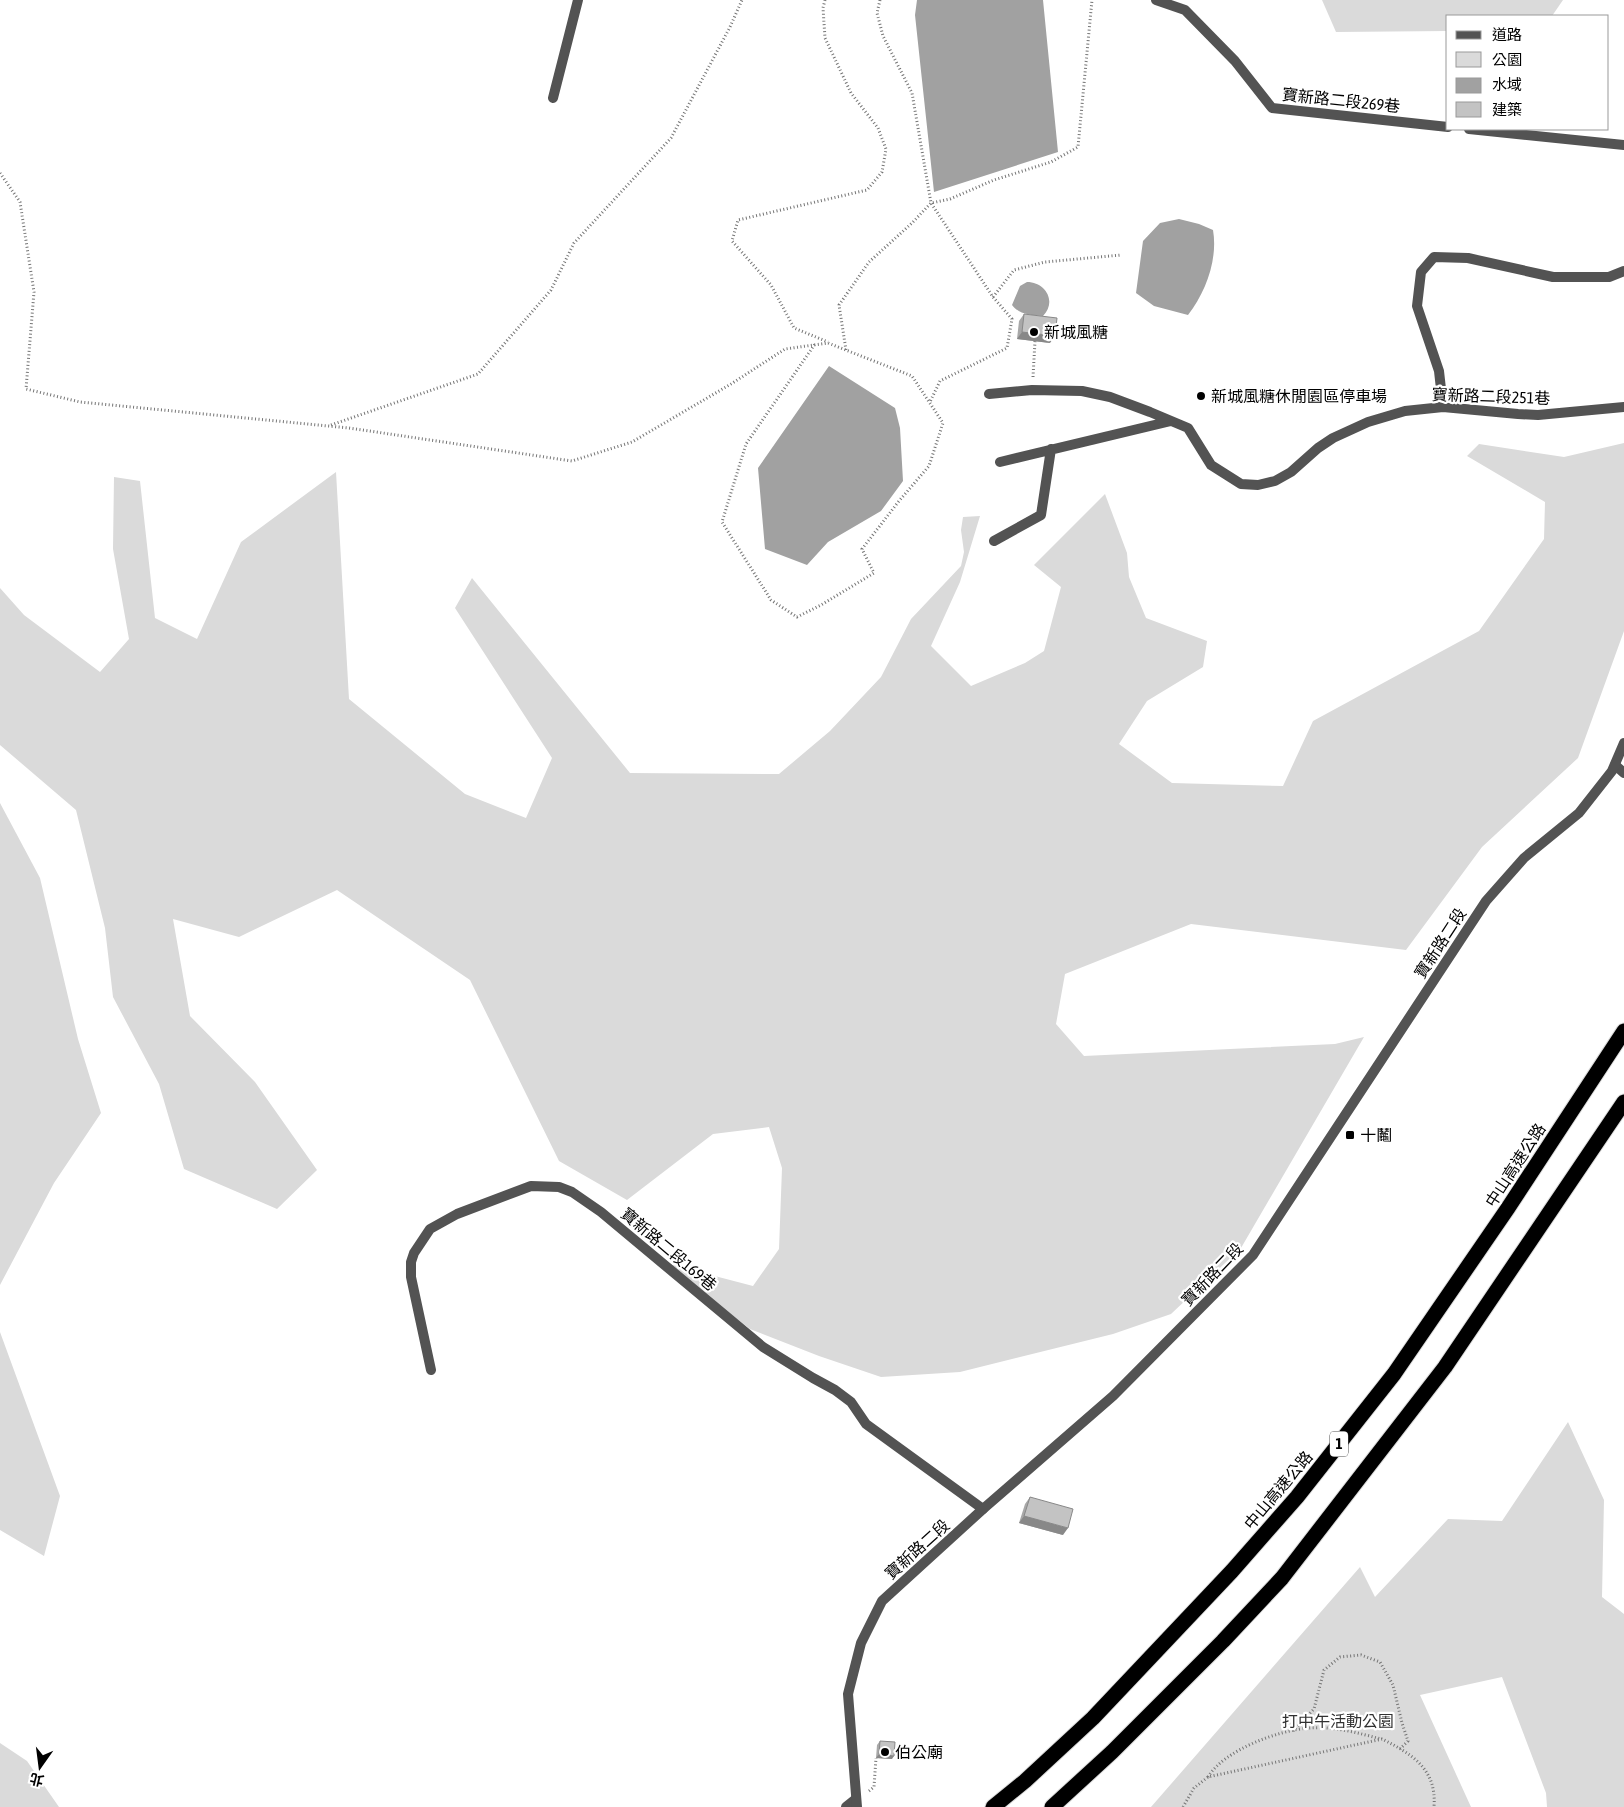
<svg xmlns="http://www.w3.org/2000/svg" width="1624" height="1807" font-family="'Asap Condensed','Noto Sans TC',sans-serif">
	<rect width="100%" height="100%" fill="#fff"/>
	<path fill="#dadada" d="M1322,0h241l-11,16h-104v15l-112,1z
		M1624,443v188l-46,127 -96,89 -76,103 -215,-26 -126,50 -9,50 28,32 251,-12 29,-7 -123,211 -70,66 -58,20 -153,38 -79,5 -62,-21 -69,-27 -85,-66 88,23 26,-37 3,-81 -13,-41 -56,7 -86,66 -68,-39 -89,-181 -133,-90 -98,47 -66,-18 17,97 65,66 62,88 -40,39 -93,-40 -25,-85 -46,-87 -8,-69 -29,-118 -76,-65v-157l24,27 76,57 29,-33 -16,-90 1,-72 26,4 15,137 42,21 44,-97 95,-70 13,227 116,95 61,24 26,-60 -97,-150 17,-30 158,195 149,1 51,-43 51,-54 30,-58 50,-53 3,-14 -3,-22 2,-13 17,-1 -20,66 -29,64 40,40 54,-23 19,-12 17,-64 -27,-22 71,-71 22,59 2,24 17,41 61,23 -4,26 -56,34 -28,43 53,39 111,3 30,-65 166,-90 65,-92 1,-37 -78,-46 12,-12 85,13z
		M0,803l40,75 38,161 23,74 -47,70 -54,102z
		M0,1332l60,164 -16,60 -44,-26z
		M1568,1422l36,78 -2,97 22,17v193h-77l-1,-14 -44,-116 -82,18 51,112h-320l209,-240 15,30 73,-78 54,2z
		M0,1743l27,18 32,46h-59z"/>
	<path fill="#a1a1a1" d="M917,0h126l15,152 -124,40 -19,-177z
		M1179,219l20,5 14,6c5,29 -7,62 -25,85l-34,-9 -18,-13 7,-52 17,-18z
		M1027,282c19,0 30,20 16,34 -13,-1 -23,-1 -31,-11l8,-19z
		M829,366l66,42 5,20 3,53 -22,30 -53,31 -21,23 -42,-16 -7,-81z"/>
	<g fill="none" stroke-linecap="round" stroke-linejoin="round">
		<g stroke="#dbdbdb" stroke-width="17">
			<path id="motorway" d="M993,1807l32,-26 68,-63 139,-147 65,-74 97,-123 114,-166 116,-177
				M1052,1807l60,-55 111,-111 59,-63 163,-211 179,-265"/>
		</g>
		<path stroke="#757575" stroke-width="3" stroke-dasharray="1 2.5" stroke-linecap="butt" d="M825,0l-2,8 2,30 26,55 27,35 8,21 -4,23 -15,18 -129,30 -6,21 39,44 23,43 34,14
			M880,0l-3,13 6,23 29,57 19,110 62,94 19,22 -5,29 -67,33 -10,21
			M0,173l20,29 14,90 -8,97 54,13 269,26 223,33 60,-19 99,-58 54,-35 43,-6 84,33 31,47 -14,43 -30,35 -37,48 12,24 -53,32 -24,12 -26,-17 -49,-78 24,-78 69,-100
			M993,297l21,-27 31,-8 76,-7
			M846,350l-7,-45 30,-43 43,-39 19,-20 19,-4 44,-19 57,-18 27,-15 14,-147
			M1033,377l2,-36
			M331,425l147,-51 73,-84 23,-47 97,-105 59,-111 12,-27
			M1293,1731l21,-22 10,-39 16,-13 21,-2 19,7 13,23 9,38 6,18 -8,8
			M1208,1777c16,-27 71,-47 101,-49 23,-2 50,5 72,11
			M869,1791l5,-4 2,-29
			M1183,1807l11,-19 14,-11 174,-38c30,15 55,30 52,68"/>
		<path stroke="#535353" stroke-width="10" d="M1156,0l29,10 50,51 37,47 176,19
			M553,98l25,-98
			M1469,129l155,16
			M989,394l43,-4 50,1 28,6 40,15 38,16 23,37 30,19 17,1 17,-4 16,-9 27,-24 15,-10 35,-16 37,-11 38,-4 75,7 20,1 86,-8
			M1443,407l-4,-36 -22,-65 4,-34 13,-15 34,1 85,19h56l15,-6
			M1000,462l171,-41
			M994,541l47,-26 10,-66
			M1615,765l9,8
			M431,1370l-20,-93v-15l3,-9 16,-24 27,-15 74,-28 28,1 13,5 29,20 162,135 50,31 22,12 16,12 15,22 117,85
			M846,1807l10,-8"/>
		<path stroke="#535353" stroke-width="10" d="M857,1807l-9,-113 13,-51 21,-42 101,-92 130,-113 140,-141 233,-354 38,-43 55,-45 33,-42 12,-28"/>
		<use href="#motorway" stroke="#000" stroke-width="15"/>
	</g>
	<path fill="#a8a8a8" d="M1024,314l26,29 -33,-4 2,-18z
		M1030,1497l33,38 -44,-12 6,-19z
		M880,1741l12,18 -16,-1 1,-13z"/>
	<path fill="#888" d="M1022,332l33,4 -5,7 -33,-4z
		M1024,1516l44,12 -5,7 -44,-12z
		M879,1754l15,2 -2,3 -16,-1z"/>
	<path fill="#c3c3c3" stroke="#888" d="M1024,314l33,4 -2,18 -33,-4z
		M1030,1497l43,12 -5,19 -44,-12z
		M880,1741l15,1 -1,14 -15,-2z"/>
	<g fill="#000" stroke="#fff" stroke-width="2">
		<circle cx="1034" cy="332" r="5"/>
		<circle cx="1201" cy="396" r="5"/>
		<rect x="1345" y="1130" width="10" height="10" rx="2.5"/>
		<circle cx="885" cy="1752" r="5"/>
	</g>
	<g text-anchor="middle" stroke-width="4.5" stroke-linejoin="round" paint-order="stroke">
		<rect fill="#fff" stroke="#4c4c4c" stroke-width="1" x="1330" y="1431.5" width="18" height="25" rx="4"/>
		<g font-size="15" font-weight="bold" fill="#000">
			<text x="1339" y="1449">1</text>
		</g>
		<g font-size="16" fill="#000" stroke="#fff">
			<text transform="translate(1341 100) rotate(6)" y="6">寶新路二段269巷</text>
			<text transform="translate(1491 396) rotate(2)" y="6">寶新路二段251巷</text>
			<text transform="translate(1440 943) rotate(-57)" y="6">寶新路二段</text>
			<text transform="translate(1515 1165) rotate(-57)" y="6">中山高速公路</text>
			<text transform="translate(669 1249) rotate(40)" y="6">寶新路二段169巷</text>
			<text transform="translate(1212 1274) rotate(-46)" y="6">寶新路二段</text>
			<text transform="translate(1278 1490) rotate(-50)" y="6">中山高速公路</text>
			<text transform="translate(917 1549) rotate(-42)" y="6">寶新路二段</text>
		</g>
		<g font-size="16" fill="#000" stroke="#fff" text-anchor="start">
			<text x="1044" y="338">新城風糖</text>
			<text x="1211" y="402">新城風糖休閒園區停車場</text>
			<text x="1360" y="1141">十鬮</text>
			<text x="895" y="1758">伯公廟</text>
		</g>
		<g font-size="16" fill="#313131" stroke="#fff">
			<text x="1338" y="1727">打中午活動公園</text>
		</g>
	</g>
	<rect x="1446" y="15" width="162" height="115" fill="#ffffff" stroke="#999999"/>
	<rect x="1456" y="31" width="25" height="8" fill="#535353" stroke="#999999"/>
	<text x="1492" y="40" font-size="15" fill="#000000">道路</text>
	<rect x="1456" y="52" width="25" height="15" fill="#dadada" stroke="#999999"/>
	<text x="1492" y="65" font-size="15" fill="#000000">公園</text>
	<rect x="1456" y="78" width="25" height="15" fill="#a1a1a1" stroke="#999999"/>
	<text x="1492" y="90" font-size="15" fill="#000000">水域</text>
	<rect x="1456" y="102" width="25" height="15" fill="#c3c3c3" stroke="#999999"/>
	<text x="1492" y="115" font-size="15" fill="#000000">建築</text>
	<g transform="translate(40 1767) rotate(194)" stroke="#ffffff" stroke-width="4" paint-order="stroke">
	<path d="M0-4L9 19L0 12L-9 19Z" fill="#000000"/>
	<text y="-8" font-size="14" font-weight="bold" text-anchor="middle" fill="#000000">北</text>
	</g>
</svg>
